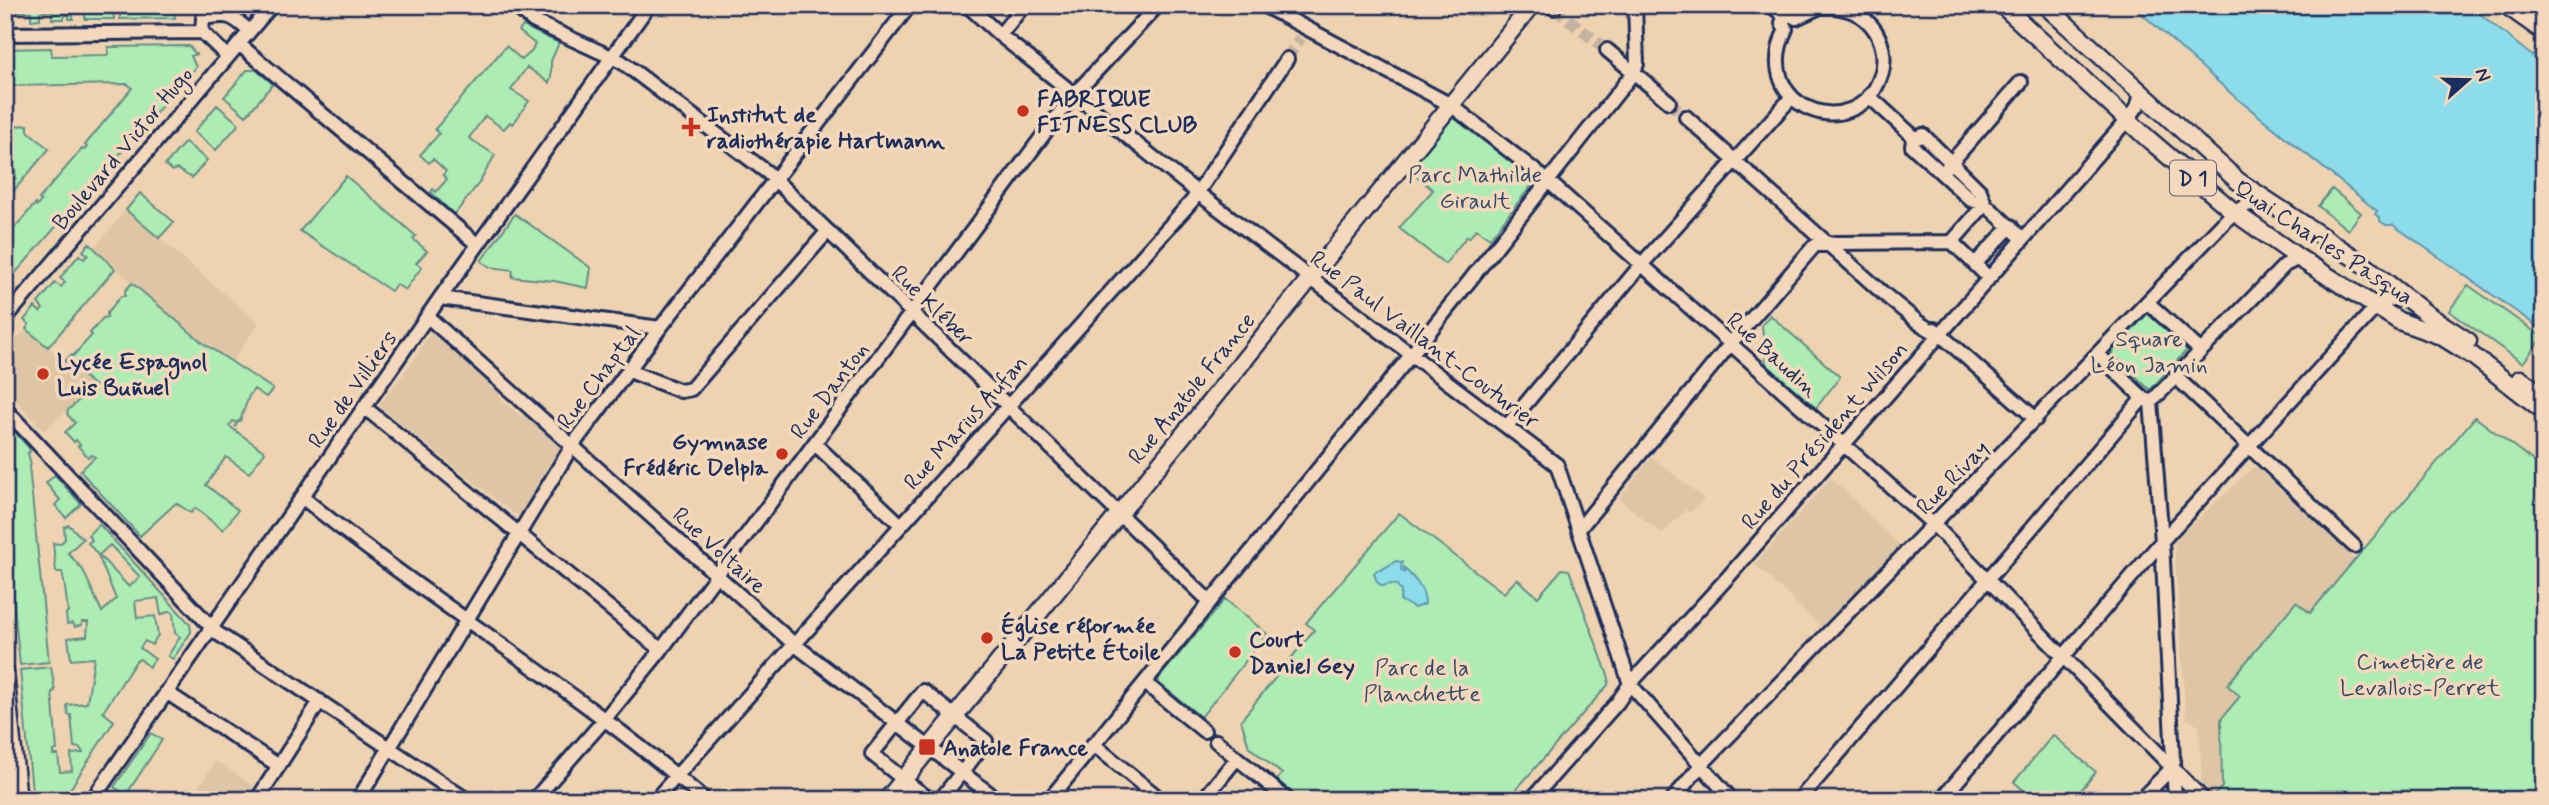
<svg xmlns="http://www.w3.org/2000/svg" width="2549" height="805" font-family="Mynerve,sans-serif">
	<rect width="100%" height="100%" fill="#efd3b0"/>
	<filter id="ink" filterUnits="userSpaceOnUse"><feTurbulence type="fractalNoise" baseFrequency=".0143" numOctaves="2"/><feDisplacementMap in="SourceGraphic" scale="14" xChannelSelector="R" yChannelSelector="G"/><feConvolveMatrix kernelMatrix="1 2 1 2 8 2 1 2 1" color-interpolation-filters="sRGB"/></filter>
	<g filter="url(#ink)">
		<path fill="#ddc5a5" d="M126,210l133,113 -27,39 -29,-19 -110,-94z
			M26,329l69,57 -51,45 -39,-43v-35z
			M434,333l67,60 -2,4 22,20 3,-3 37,34 -39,68 -9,-3 -132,-105 -1,-4 28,-36 22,-34z
			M1652,457l52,42 -14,14 -4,-3 -24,24 -43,-35z
			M2255,466l100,94 -45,53 -13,-11 -70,82 13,12 -19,23 1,69 -9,8 -11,-11 -3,-60 -13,-7 -12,-177z
			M1831,478l69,68 -78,82 -67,-64z
			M216,761l42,28 -7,11h-61z"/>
		<path fill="#adecb3" stroke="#648e88" stroke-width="2" fill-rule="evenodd" d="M5,5h107l2,14h-29v-8h-12v8h-4v-4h-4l-1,4h-12v-8l-12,1v7l-9,1v-8h-18l1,8h-9z
			M120,5h68l-5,4 -9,1 1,8 -55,1z
			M523,26l36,17 -8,18v17l-2,5 -22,-16 -16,23 18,11 -16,23 -3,-2 -6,7 -19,-13 -16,22 26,17 -16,28 -25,32 -23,-23 2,-3 3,3 11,-13 -4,-4 3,-4 -13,-12 -4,4 -9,-8 19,-21 -4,-5 71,-83 16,14 10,-9 3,-7 -16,-13z
			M189,46l7,8 -5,2 5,11 -191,218v-57l6,4 24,-28 2,2 4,-5 -2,-2 43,-50 2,1 3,-3 -2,-2 47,-57 -4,-4 -122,2 -1,-37 46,-1 1,8 54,-1 3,-1 -1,-7z
			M247,70h9l17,14 -27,32 -22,-19z
			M217,105l22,19 -23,26 -22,-18z
			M1454,118l76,59 1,9 -41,52 -14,-9 -7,9 -2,-2 -22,28 -46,-36 34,-38 -24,-20 41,-51z
			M28,125v6l21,18 -38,45h-6v-14l11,-2 -5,-47 5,-1v-4z
			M185,142l22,18 -15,18 -15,-9 -5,2 -7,-6z
			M346,176l70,60 -3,3 14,12 -11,12 6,4 -17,23 -9,-6 -5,7 -91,-60z
			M2332,189l29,24 -13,17 -30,-24z
			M140,193l34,29 -15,16 -33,-28z
			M515,214l76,54 -3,20 -34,-7 -42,-4 1,-7 -23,-3 -9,-6z
			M89,243l26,26 -67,78 -22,-18 3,-5 -5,-4 11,-13 5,5 3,-3 -5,-6 17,-20 6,4 4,-5 -5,-4 19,-23 5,4 4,-4 -5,-4z
			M132,283l71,60 70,46 -7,8 -12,-8 -5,7 -9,25h-2l-3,6 1,-4 -3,-2 -4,5 36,26 -16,21 -23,-16 -20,28 32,25 -15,20 -28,-22 -4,5 -15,-10 -36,33 -60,-65 15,-14 -3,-2 -4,2 -10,-11 2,-1 -4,-5 -2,2 -9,-10 10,-9 -8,-9 1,-4 27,-24 -30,-25 6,-6 2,1 19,-21 -2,-2 13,-15 4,-1v-4l14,-17h4v-5z
			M2468,285l74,52 -19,26 -74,-52z
			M2148,313l39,37 -37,40 -39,-37z
			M1770,315l70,62 -24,31 -50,-44 -4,-39z
			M2475,417l69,52v331h-328l-3,-4 9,-9 -1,-68 19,-23 -13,-11 69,-83 14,11z
			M5,421l24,27 1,4 -2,1 3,12 -2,1 20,196 -29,3 -15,-146z
			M55,475l26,29 -15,14 -11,-13 5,-5 -14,-17z
			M1399,513l105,80 13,-14 21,18 24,-28 7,1 40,108 -1,7 -101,115h-206l-24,-20 5,-6 -33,-27 -8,-27 73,-90 -8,-7z
			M99,524l91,100 1,8 -18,27 -5,-3 12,-19 -5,-4 -2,-20 -3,-2 -9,4 -3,-17 -23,3 2,17 18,-2 3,19 -6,10 -7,-4 -5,7 15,11 -6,8 -9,-8 -4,2 -33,51 11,9 -51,79h-30l-13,-130 31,-3 4,24 -3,1 5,58 -4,1v4h5l2,17 12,-1 -1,-17 12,-1 -3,-5 -6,-1 -3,-32h-3l-1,-10 20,-2 7,-45 -23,2 -3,-22 19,-2 1,-14h-6v3l-7,2 -2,-4 -6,1 -1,-11 2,-1c-1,-8 -4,-35 -6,-40h-6l-3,-29 7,1 5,-5 -1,-12 5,-2 14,14 -15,14 15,17 19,42 14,-13 -18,-44 -10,-12 4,-3 -4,-5zM110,545l30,32 -11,10 -30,-32z
			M1225,599l42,35 -66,83 -42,-34v-5z
			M151,733l11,7 -36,55 -12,-8z
			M2053,735l43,37 -23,28h-38l-21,-18z"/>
		<path fill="#8ddcea" stroke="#5f97b2" stroke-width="2" d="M2132,5h337l63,51 2,-2 10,7v270l-151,-106h-7l-6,-4v-3l-5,-4 2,-3 -143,-115z
			M1396,561l6,1 -1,9 3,1v-4c11,11 21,21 21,36l-11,4 -14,-8 1,-8 -4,-7 -6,-1 -9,2 -5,-4 -3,-9 3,-3h4z"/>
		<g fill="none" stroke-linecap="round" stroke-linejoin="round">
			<path stroke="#c5b2a0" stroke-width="12" stroke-dasharray="12 6" stroke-linecap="butt" d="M1554,8l53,42
				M1287,59l13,-21
				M1669,102l17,15"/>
			<g stroke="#1b2f5e" stroke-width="18">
				<path id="minor" d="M514,5l19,16 89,41 146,111 441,428
					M967,5l33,30 198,158 359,272 73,219 102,116
					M1263,5l188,100 97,76 386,344 270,275
					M1551,5l3,3
					M1771,5l14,12
					M1820,7c22,-2 44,5 56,25 8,14 10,31 4,46 -25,68 -132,30 -94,-49l-4,-6 3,-6 6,-2 5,3z
					M202,32l1,-14c25,-4 28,-4 46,13
					M202,32l25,24
					M5,34l197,-2
					M1000,35l24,-30
					M239,44l239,201
					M1607,50l62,52
					M1869,96l46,42
					M1686,117l199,178 34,28 20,12
					M1948,166l73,-84
					M1985,204l-5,-13 -57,-56 -10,5 -1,6 59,54 14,4 38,35
					M1952,242l33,-38
					M1975,264l36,-38
					M440,298l220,30
					M2147,302l54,49
					M427,316l367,328 204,156
					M5,319l267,-314
					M1934,329l102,90
					M2098,354l45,44
					M629,371l52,20 10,-2 136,-157
					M2176,377l178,169
					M2151,402l11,139 13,259
					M2151,402l134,-137 14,-7
					M364,407l297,243
					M5,409l212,224 250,167
					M1507,426l134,-161 151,-168
					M815,444l85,80
					M302,497c130,106 276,193 403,303
					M1579,529l157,-192 79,-92 21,-2 116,-1 36,35
					M1151,688l53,43
					M166,692l113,74
					M1216,741l72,59
					M1093,744l68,56
					M898,775l-26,-21 51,-63 63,50 -19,25
					M910,785l21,15
					M92,800l348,-502 209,-293
					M257,800l63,-99
					M358,800l214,-354 88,-118 250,-323
					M534,800l70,-80 57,-70 409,-551 88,-94
					M655,800l537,-599 95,-142
					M940,800l18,-23
					M1049,800l362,-445 223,-283 3,-8 -2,-59
					M1203,800l34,-42
					M1531,800l86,-97 13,-19 99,-108 399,-457 9,-12 5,-15
					M1672,800l30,-36 532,-552 15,-8 23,1
					M1799,800l344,-402 8,4
					M1941,800l221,-259 215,-235 10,-6 18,-3
					M2140,800l33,-33"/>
			</g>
			<g stroke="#1b2f5e" stroke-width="21">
				<path id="major" d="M2002,5l144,132 88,75 65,46 100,63 42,15 32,20 71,55
					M2045,5l193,176 121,80 69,54 40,26
					M2506,5l38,27
					M2532,5l12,8
					M2520,379l24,17
					M5,672l13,128
					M887,800l645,-795"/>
			</g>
			<use href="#minor" stroke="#f5d8bb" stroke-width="12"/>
			<use href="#major" stroke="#f5d8bb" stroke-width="16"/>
		</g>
	</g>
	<g fill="#c8321e" stroke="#f5d8bb" stroke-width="2.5">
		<circle cx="1023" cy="111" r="7"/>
		<path d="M687.5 116.5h7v7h7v7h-7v7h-7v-7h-7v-7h7z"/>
		<circle cx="43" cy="374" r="7"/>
		<circle cx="782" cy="454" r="7"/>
		<circle cx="987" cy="638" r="7"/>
		<circle cx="1235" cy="652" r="7"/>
		<rect x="918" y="738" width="18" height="18" rx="3.5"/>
	</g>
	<g text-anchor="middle" stroke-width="7" stroke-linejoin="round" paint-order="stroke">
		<rect fill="#f5d8bb" stroke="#5c627a" stroke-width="2" x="2170" y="160.5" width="46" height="35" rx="5"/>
		<g font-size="21" font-weight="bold" fill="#1b2f5e">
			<text x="2193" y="185">D 1</text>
		</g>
		<g font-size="23" font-weight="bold" fill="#1b2f5e" stroke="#f5d8bb" text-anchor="start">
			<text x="1037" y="106">FABRIQUE<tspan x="1037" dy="26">FITNESS CLUB</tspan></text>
			<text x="707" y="122">Institut de<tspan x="707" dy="26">radiothérapie Hartmann</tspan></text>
			<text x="57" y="369">Lycée Espagnol<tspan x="57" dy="26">Luis Buñuel</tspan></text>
			<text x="768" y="449" text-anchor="end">Gymnase<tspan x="768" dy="26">Frédéric Delpla</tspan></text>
			<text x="1001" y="633">Église réformée<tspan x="1001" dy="26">La Petite Étoile</tspan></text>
			<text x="1249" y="647">Court<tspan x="1249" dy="26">Daniel Gey</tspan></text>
			<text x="943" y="755">Anatole France</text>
		</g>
		<g font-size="23" fill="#1b2f5e" stroke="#f5d8bb">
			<text transform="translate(122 148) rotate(-50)" y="8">Boulevard Victor Hugo</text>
			<text transform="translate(2324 242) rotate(33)" y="8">Quai Charles Pasqua</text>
			<text transform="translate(933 305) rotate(44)" y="8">Rue Kléber</text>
			<text transform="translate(1425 339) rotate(37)" y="8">Rue Paul Vaillant-Couturier</text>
			<text transform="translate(1773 354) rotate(42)" y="8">Rue Baudin</text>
			<text transform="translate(598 377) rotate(-53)" y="8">Rue Chaptal</text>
			<text transform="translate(1191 388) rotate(-51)" y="8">Rue Anatole France</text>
			<text transform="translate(352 389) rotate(-55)" y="8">Rue de Villiers</text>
			<text transform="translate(829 390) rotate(-53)" y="8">Rue Danton</text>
			<text transform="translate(965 422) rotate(-48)" y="8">Rue Marius Aufan</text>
			<text transform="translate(1824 435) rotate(-49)" y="8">Rue du Président Wilson</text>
			<text transform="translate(1952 477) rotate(-46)" y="8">Rue Rivay</text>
			<text transform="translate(720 550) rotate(42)" y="8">Rue Voltaire</text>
		</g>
		<g font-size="23" fill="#314b6b" stroke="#f5d8bb">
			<text x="1475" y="182">Parc Mathilde<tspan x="1475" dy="26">Girault</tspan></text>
			<text x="2149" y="346">Square<tspan x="2149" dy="26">Léon Jamin</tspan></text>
			<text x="2420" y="669">Cimetière de<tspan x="2420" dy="26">Levallois-Perret</tspan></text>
			<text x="1422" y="675">Parc de la<tspan x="1422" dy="26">Planchette</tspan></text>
		</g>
	</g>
	<rect width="2549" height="805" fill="none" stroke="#f5d8bb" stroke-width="28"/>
	<rect x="14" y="14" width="2521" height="777" fill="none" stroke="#1b2f5e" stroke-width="2.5" filter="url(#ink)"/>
	<g transform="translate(2468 80) rotate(70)" stroke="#f5d8bb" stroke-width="5" paint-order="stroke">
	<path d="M0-5L12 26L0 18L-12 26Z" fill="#1b2f5e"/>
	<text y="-10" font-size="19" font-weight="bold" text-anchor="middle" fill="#1b2f5e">N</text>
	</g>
</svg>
